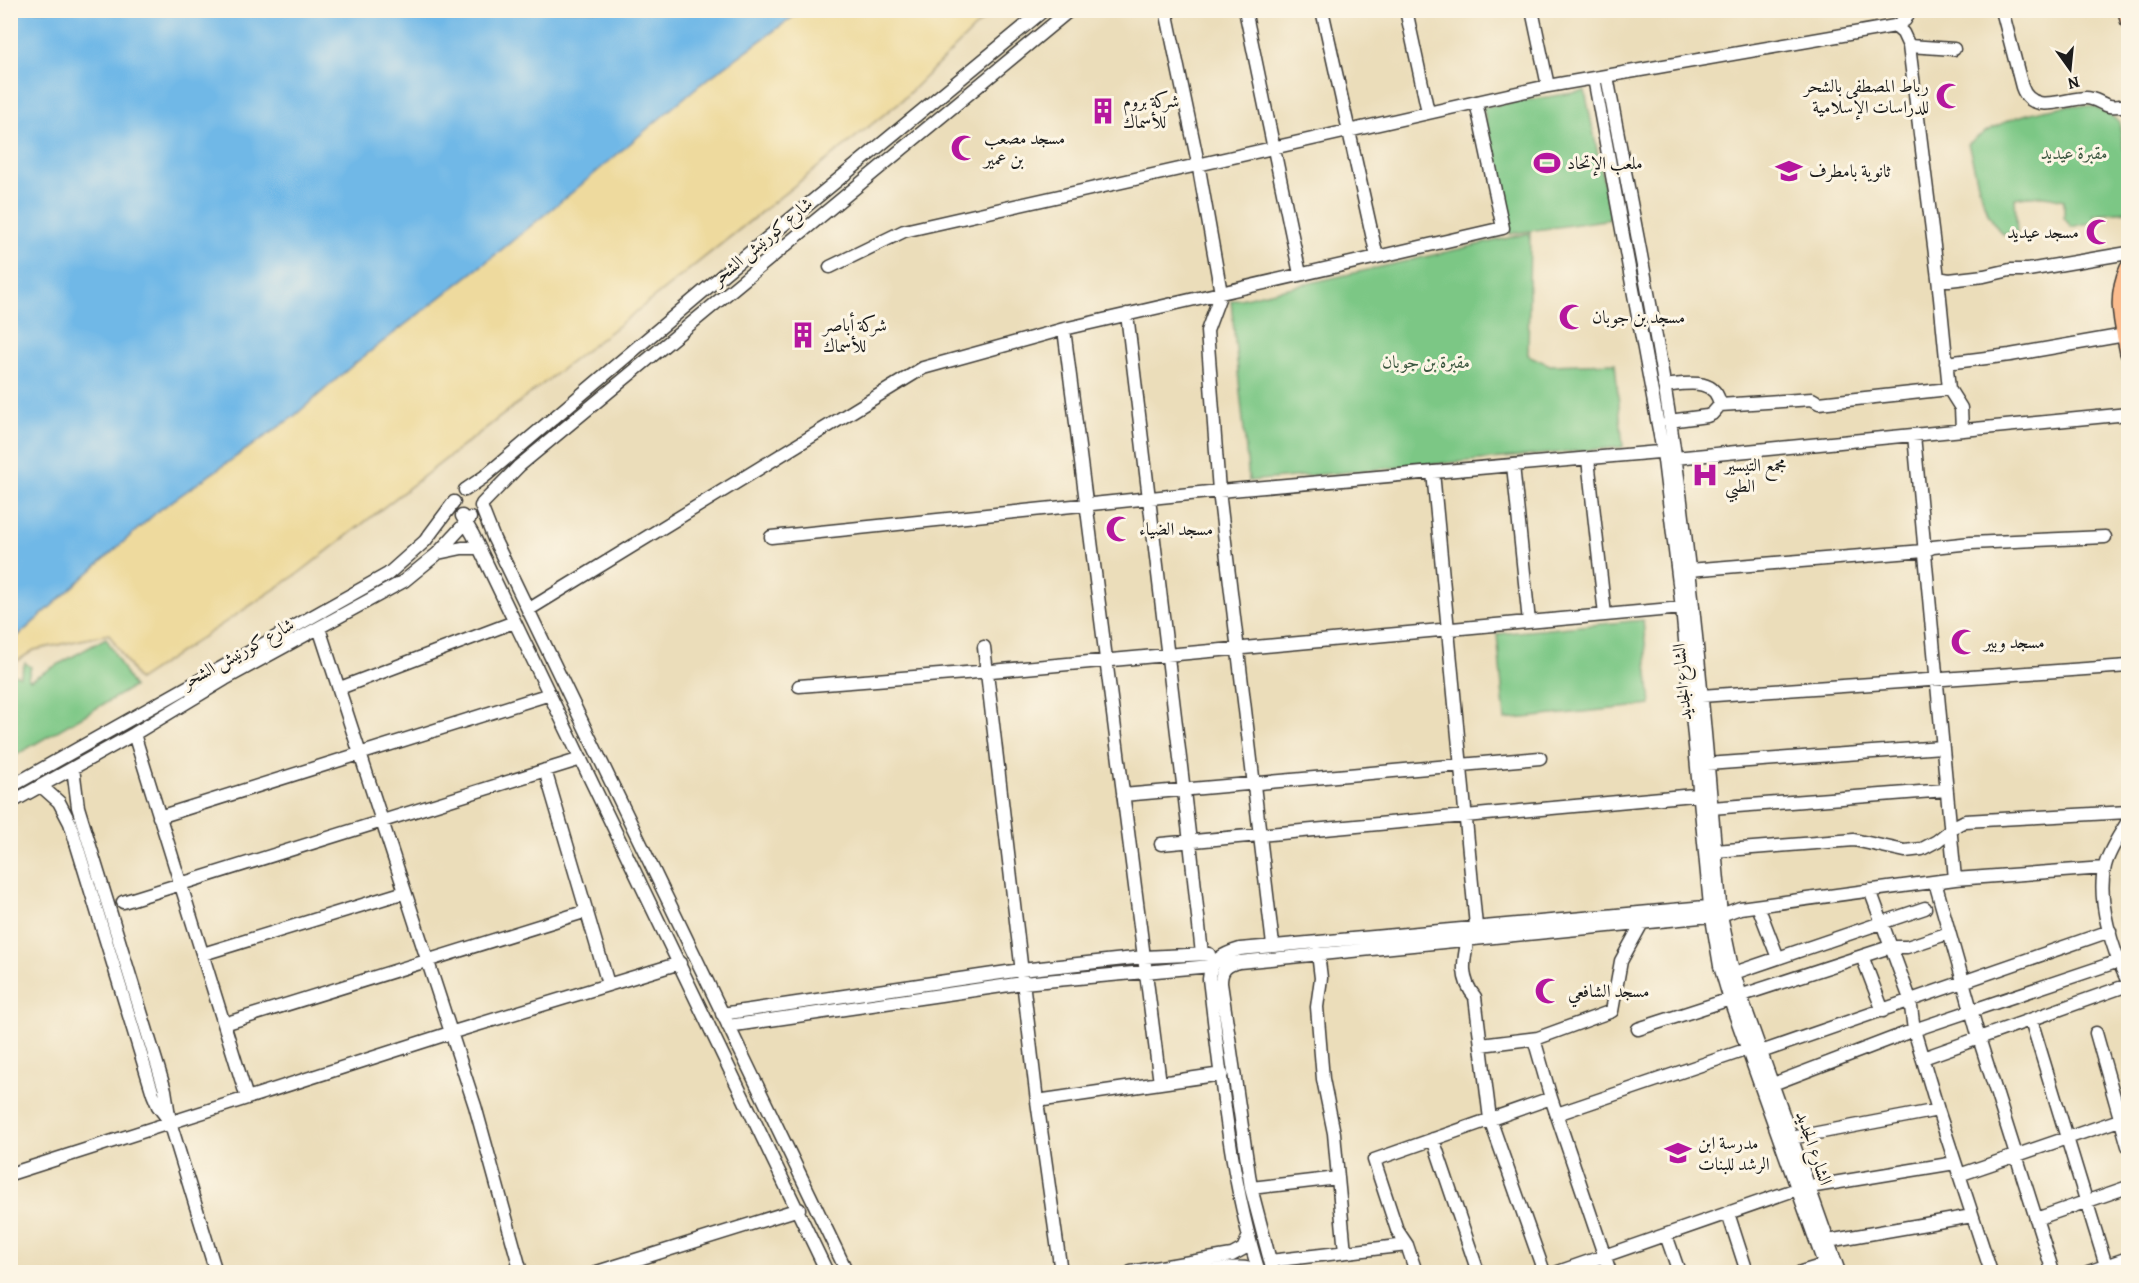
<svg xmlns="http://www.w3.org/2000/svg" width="2139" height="1283" font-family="Alegreya,Amiri,serif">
	<rect width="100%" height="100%" fill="#fcf5e5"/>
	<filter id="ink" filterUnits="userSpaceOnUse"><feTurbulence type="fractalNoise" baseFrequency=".0167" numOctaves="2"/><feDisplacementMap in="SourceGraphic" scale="12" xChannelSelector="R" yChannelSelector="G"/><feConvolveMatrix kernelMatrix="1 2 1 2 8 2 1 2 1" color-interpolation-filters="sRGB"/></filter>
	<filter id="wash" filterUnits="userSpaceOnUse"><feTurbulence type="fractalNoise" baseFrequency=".008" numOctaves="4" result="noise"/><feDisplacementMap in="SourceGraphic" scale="24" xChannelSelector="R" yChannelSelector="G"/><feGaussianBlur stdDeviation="1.35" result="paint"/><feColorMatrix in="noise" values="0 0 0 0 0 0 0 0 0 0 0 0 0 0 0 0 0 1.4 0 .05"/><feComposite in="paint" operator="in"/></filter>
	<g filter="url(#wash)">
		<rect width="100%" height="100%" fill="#ebddba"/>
		<path fill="#7bc785" stroke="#4c7250" stroke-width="1.5" d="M1585,91l26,128 -101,15 -27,-127z
			M2076,105l19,2 24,14 9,55v35l-34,3 1,8 -24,5 -7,-9v-18c-17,-5 -32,-6 -49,-2l2,35 -14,1c-23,-21 -26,-61 -35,-90 31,-25 69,-35 108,-39z
			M1530,233l-2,122 22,10 65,-2 8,84 -374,34 -18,-180z
			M1643,620l8,85 -146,15 -8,-86z
			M106,638l27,49 -122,71v-84l9,2 5,-13 6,4 -3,11 2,2z"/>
		<path fill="#eeda9e" stroke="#857b5d" stroke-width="1.5" d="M801,11h191l-91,90 -259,206 -343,266 -161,107 -29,-46 -75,16 -23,15v-23l147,-131 135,-94 61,-53 136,-105 208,-173z"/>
		<path fill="#6fb8e7" stroke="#466a82" stroke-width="1.5" d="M11,10h790v1l-103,75 -123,104 -85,69 -136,105 -61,53 -135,94 -147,131z"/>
	</g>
	<g filter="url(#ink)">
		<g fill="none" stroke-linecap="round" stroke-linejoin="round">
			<g stroke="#3b3934" stroke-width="15">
				<path id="minor" d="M1166,10l32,153 23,130 -14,38 12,160 54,454
					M1245,10l55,264
					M1322,10l55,247
					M1406,10l22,102
					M1532,10l16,76
					M2002,10l20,77c10,29 43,11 64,11 9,0 15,6 23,8 6,1 13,0 19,-1
					M1895,26l8,7 6,13 29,232 11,111 12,19 1,22
					M1909,46l45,3
					M1607,76c23,126 50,252 68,379 21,153 32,306 46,460l10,48 10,33 98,276
					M1594,78l69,374 19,156 28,298 10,60 10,34 97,272
					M830,267l74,-36 644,-145 347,-60 10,-6 5,-10
					M1938,278l11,2 35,-4 26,-6h18l100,-17
					M1127,314l63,528 12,112
					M1064,329l96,754
					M1946,363l64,-8 115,-20
					M1664,386c21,-2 52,-10 56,19
					M1669,421l38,-5 5,-2 8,-9 92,-6 7,4 130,-14
					M1914,435l41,444
					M1675,458l453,-44
					M1588,459l17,156
					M1513,465l16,157
					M1433,472l43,454
					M465,490l19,-13 241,-204 319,-263
					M482,504l37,-38 551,-456
					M481,506l13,33 353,733
					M462,516l11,19 354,737
					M771,537l448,-46 451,-40
					M438,553l24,-5h17
					M1689,570l235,-19 9,-4 38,-4 134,-6
					M528,610l395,-242 141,-39 439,-101 -27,-126
					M319,628l156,478 46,166
					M984,647l53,454 24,171
					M799,686l192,-15 691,-63
					M340,688l174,-66
					M1701,696l427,-30
					M134,734l113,364
					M1707,764l235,-17
					M73,768l5,39 87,283 5,32 46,150
					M545,770l63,214
					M41,786l18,16 11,21 83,271 5,12 12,16
					M10,787l378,-213 37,-33 29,-39
					M1123,795l417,-37
					M10,803l124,-69 91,-55 179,-98 33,-27 33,-36
					M1711,808l235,-18
					M159,817l391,-123
					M2128,821c-8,14 -19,29 -23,45 -9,33 8,86 23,116
					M1161,844l544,-50
					M1715,851l139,-11 51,11 17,-2 15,-8 20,-16 8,-4 163,-9
					M1935,882l44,156 74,234
					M1870,890l40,109 4,31 24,80 53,162
					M123,902l458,-143
					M1758,906l20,52
					M1468,939c-5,22 -8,40 7,58l15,122 54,153
					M203,954l202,-62
					M1862,956l21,55
					M1734,973l191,-65
					M722,1014l299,-44 123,-13 65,-3
					M2031,1020l77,252
					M224,1024l363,-113
					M728,1026l295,-43 188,-17
					M1638,1029l252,-82h17l42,-14
					M2096,1033l32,113
					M1534,1039l17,59 59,174
					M1481,1045l57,-7 74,-27 9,-50 21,-38
					M1761,1052l349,-121
					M1923,1058l205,-73
					M1773,1084l141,-54 214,-72
					M1037,1101l185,-27
					M1557,1114l191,-65
					M1791,1138l147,-28
					M1433,1139l45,133
					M10,1174l440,-141 230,-70
					M1959,1175l169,-58
					M1338,1178l7,74
					M1809,1187l146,-24
					M1251,1188l87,-10 -4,-45 -11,-54 -6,-72 4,-29 -3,-25
					M1728,1213l19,59
					M2036,1219l92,-32
					M1666,1235l13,37
					M1828,1241l144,-25
					M1270,1261l137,-16
					M597,1272l202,-63
					M1131,1272l101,-17 11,-6 5,-11
					M1203,1272c16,-2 40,-9 55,0
					M1259,1272c-29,-92 -38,-197 -50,-293 1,-19 14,-25 31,-30l476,-43
					M1273,1272l-22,-84 -30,-205c0,-13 5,-18 18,-21l482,-47 19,-7 215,-29 149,-11
					M1416,1272l-9,-27 -10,-15 -23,-70 177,-62
					M1558,1272l239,-83
					M1801,1272l23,-7
					M2088,1272l40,-14"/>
			</g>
			<g stroke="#3b3934" stroke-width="18">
				<path id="major" d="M2126,10l2,10
					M2128,268c-14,30 -6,54 0,85"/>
			</g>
			<use href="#minor" stroke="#fff" stroke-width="12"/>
			<use href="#major" stroke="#fbbb8d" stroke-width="15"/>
		</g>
	</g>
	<defs>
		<g id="mosque-bare" transform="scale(2.07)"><path d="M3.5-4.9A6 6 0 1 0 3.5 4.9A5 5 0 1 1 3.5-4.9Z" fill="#b5179e" stroke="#fcf5e5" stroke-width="2.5" paint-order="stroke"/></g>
		<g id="building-bare" transform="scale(2.07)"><path d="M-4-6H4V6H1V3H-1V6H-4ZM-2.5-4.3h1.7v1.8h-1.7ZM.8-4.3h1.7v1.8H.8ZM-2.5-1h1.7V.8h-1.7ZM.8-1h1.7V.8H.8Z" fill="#b5179e" stroke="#fcf5e5" stroke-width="2.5" paint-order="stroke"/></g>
		<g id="stadium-bare" transform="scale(2.07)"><path d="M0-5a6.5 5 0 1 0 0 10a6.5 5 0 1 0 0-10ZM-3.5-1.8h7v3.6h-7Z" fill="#b5179e" stroke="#fcf5e5" stroke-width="2.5" paint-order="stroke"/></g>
		<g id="school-bare" transform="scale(2.07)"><path d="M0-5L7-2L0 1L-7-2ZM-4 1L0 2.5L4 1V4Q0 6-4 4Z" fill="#b5179e" stroke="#fcf5e5" stroke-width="2.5" paint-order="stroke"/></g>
		<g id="hospital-bare" transform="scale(2.07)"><path d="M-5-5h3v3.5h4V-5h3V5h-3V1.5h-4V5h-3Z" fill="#b5179e" stroke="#fcf5e5" stroke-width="2.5" paint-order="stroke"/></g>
	</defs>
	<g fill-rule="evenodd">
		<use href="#mosque-bare" x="1949" y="96"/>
		<use href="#building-bare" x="1103" y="111"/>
		<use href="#mosque-bare" x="964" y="148"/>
		<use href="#stadium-bare" x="1547" y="163"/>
		<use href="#school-bare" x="1789" y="171"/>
		<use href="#mosque-bare" x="2099" y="232"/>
		<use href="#mosque-bare" x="1572" y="317"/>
		<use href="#building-bare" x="803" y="335"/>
		<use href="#hospital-bare" x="1705" y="475"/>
		<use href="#mosque-bare" x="1119" y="529"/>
		<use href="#mosque-bare" x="1964" y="642"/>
		<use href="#mosque-bare" x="1548" y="991"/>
		<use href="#school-bare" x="1678" y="1153"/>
	</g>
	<g text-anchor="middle" stroke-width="6" stroke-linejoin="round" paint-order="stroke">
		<g font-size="18" fill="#1c1c1c" stroke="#fcf5e5" text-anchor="start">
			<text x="1929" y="92" text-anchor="end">رباط المصطفى بالشحر<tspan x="1929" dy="21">للدراسات الإسلامية</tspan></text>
			<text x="1123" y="107">شركة بروم<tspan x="1123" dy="21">للأسماك</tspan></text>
			<text x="984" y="144">مسجد مصعب<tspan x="984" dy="21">بن عمير</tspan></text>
			<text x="1567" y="169">ملعب الإتحاد</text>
			<text x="1809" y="177">ثانوية بامطرف</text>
			<text x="2079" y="238" text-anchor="end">مسجد عيديد</text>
			<text x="1592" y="323">مسجد بن جوبان</text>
			<text x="823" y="331">شركة أباصر<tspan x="823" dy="21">للأسماك</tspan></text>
			<text x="1725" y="471">مجمع التيسير<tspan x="1725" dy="21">الطبي</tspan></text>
			<text x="1139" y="535">مسجد الضياء</text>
			<text x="1984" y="648">مسجد وبير</text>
			<text x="1568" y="997">مسجد الشافعي</text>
			<text x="1698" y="1149">مدرسة ابن<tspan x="1698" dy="21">الرشد للبنات</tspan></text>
		</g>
		<g font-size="18" fill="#3d5841" stroke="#fcf5e5">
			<text x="2074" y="159">مقبرة عيديد</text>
			<text x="1426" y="368">مقبرة بن جوبان</text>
		</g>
		<g font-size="18" fill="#1c1c1c" stroke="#fcf5e5">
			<text transform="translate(762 241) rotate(-40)" y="6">شارع كورنيش الشحر</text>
			<text transform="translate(238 653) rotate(-29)" y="6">شارع كورنيش الشحر</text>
			<text transform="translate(1682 682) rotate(-95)" y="6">الشارع الجديد</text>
			<text transform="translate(1814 1148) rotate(71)" y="6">الشارع الجديد</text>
		</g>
	</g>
	<rect width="2139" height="1283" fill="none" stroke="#fcf5e5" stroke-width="36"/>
	<g transform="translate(2070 69) rotate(165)" stroke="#fcf5e5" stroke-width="4.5" paint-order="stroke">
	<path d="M0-4.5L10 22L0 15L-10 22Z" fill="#1c1c1c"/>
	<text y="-9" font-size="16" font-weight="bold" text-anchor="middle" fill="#1c1c1c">N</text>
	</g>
</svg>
